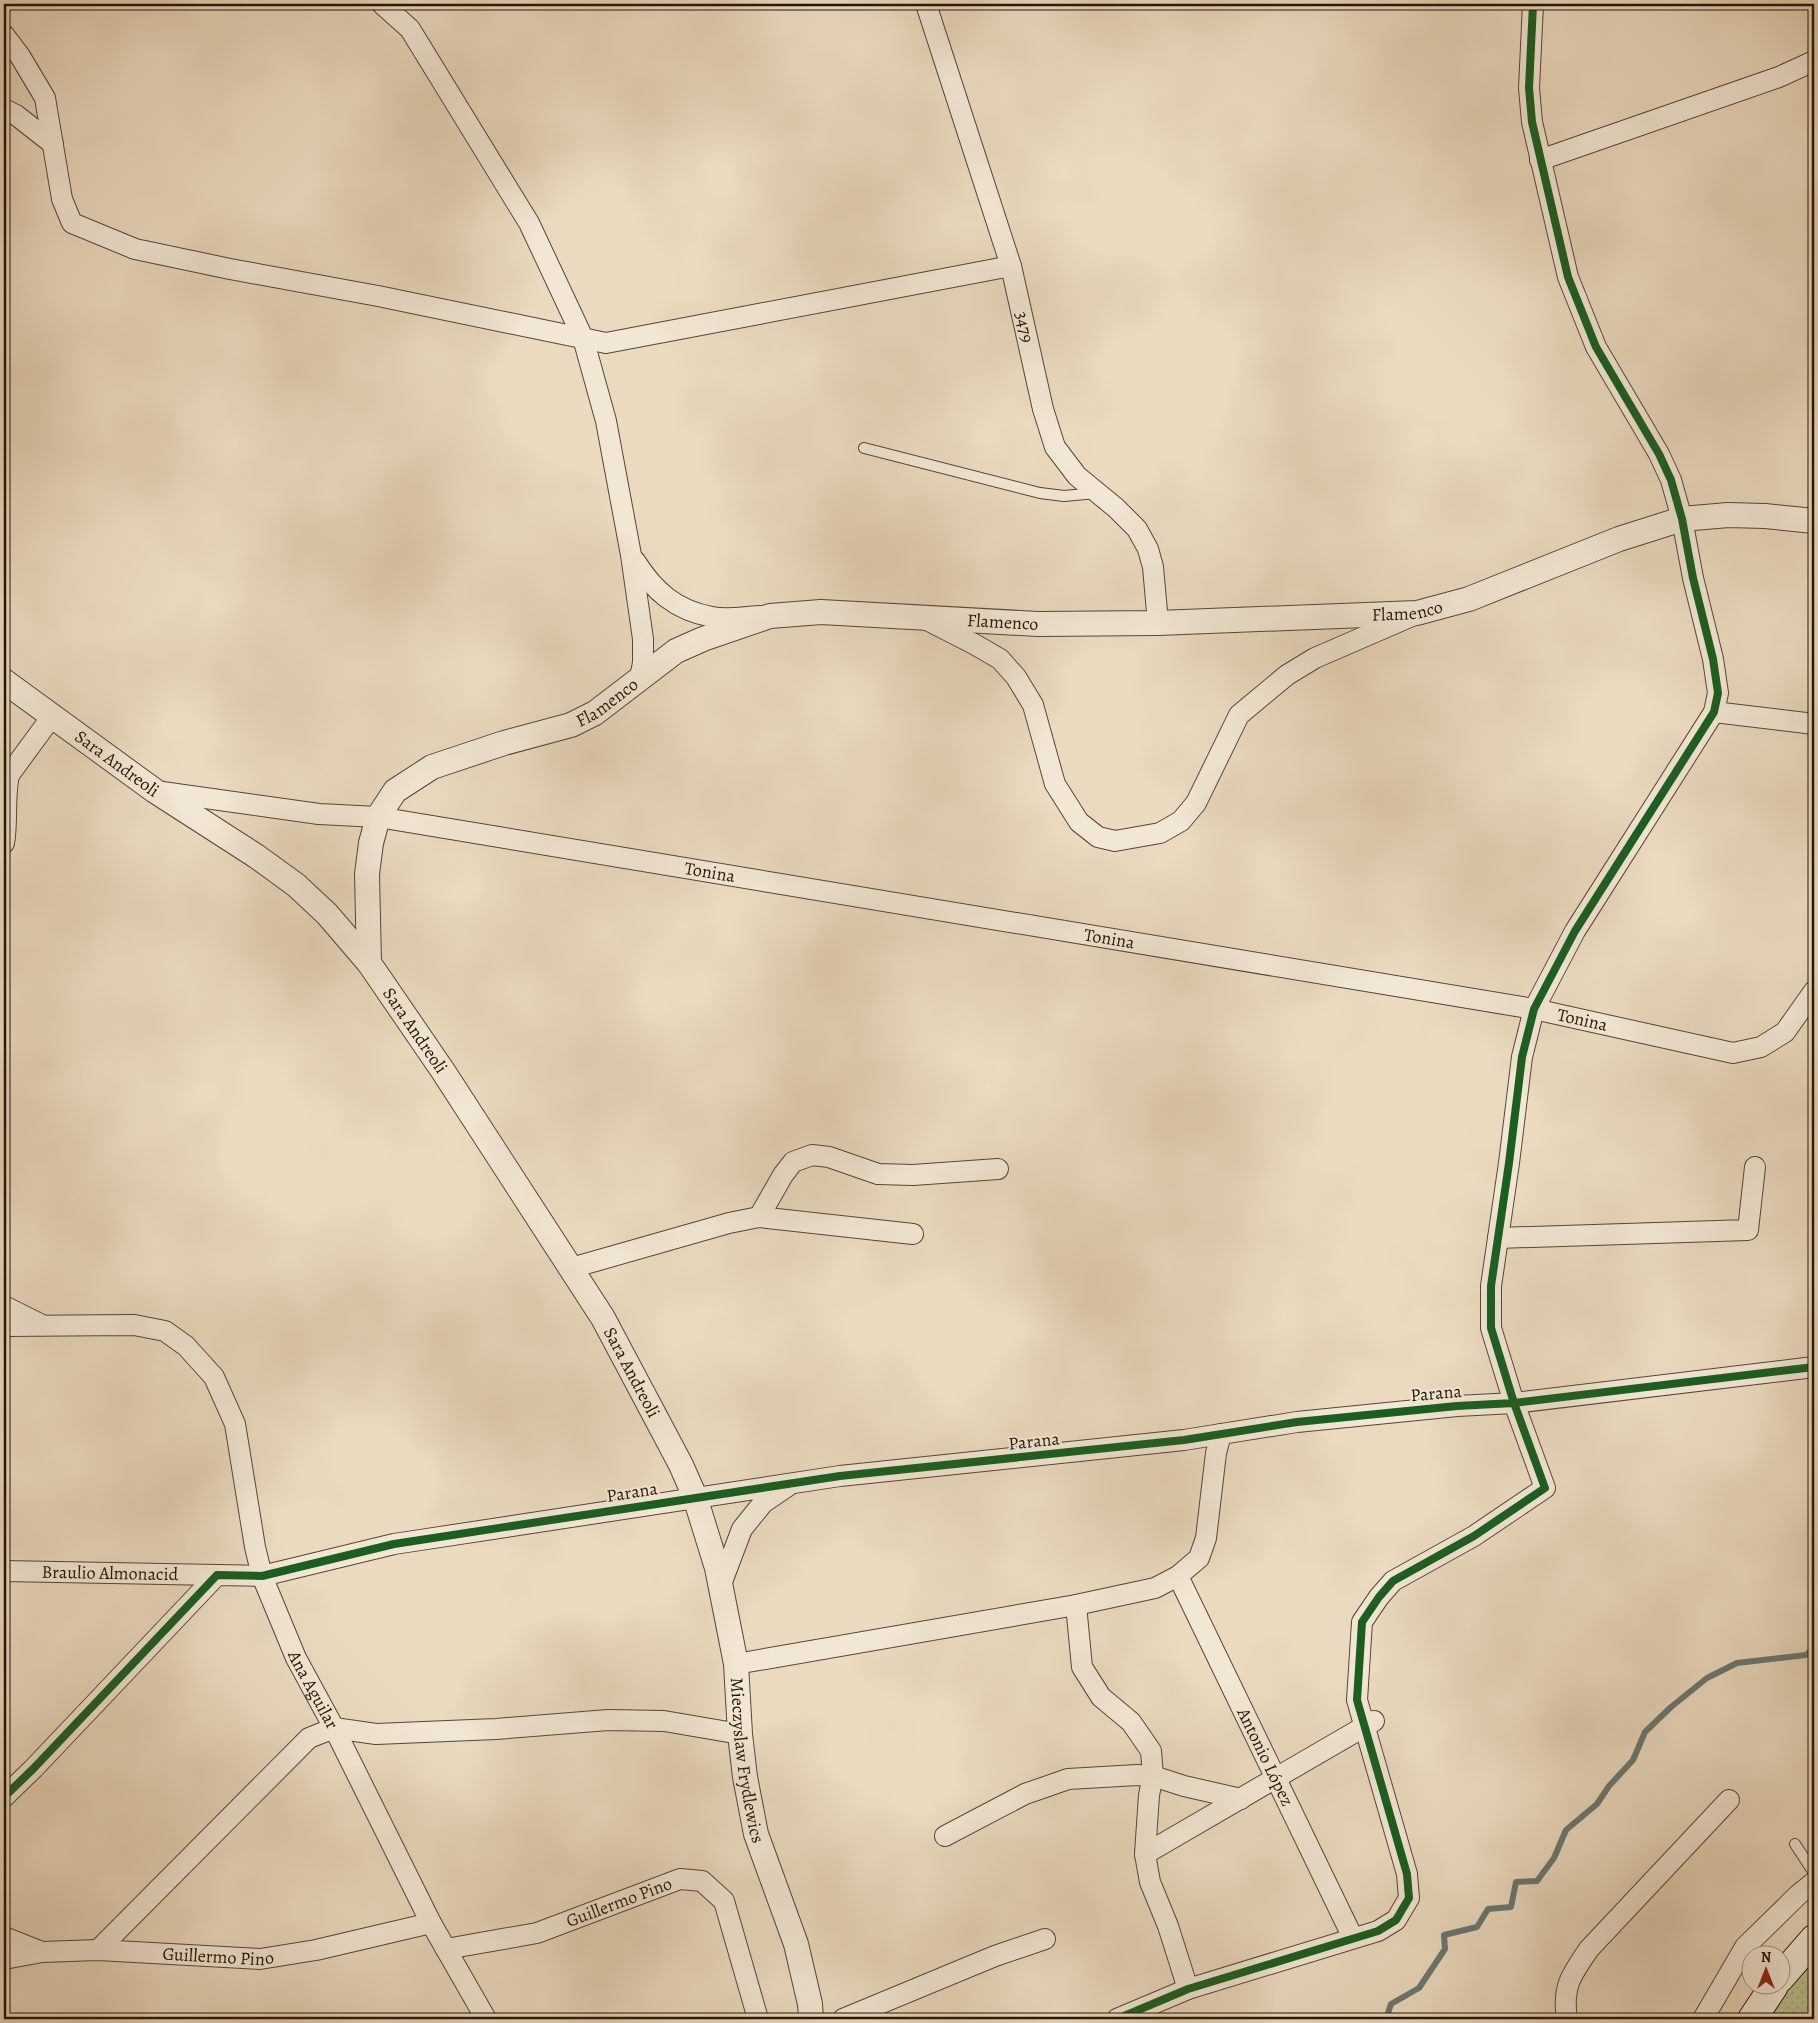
<svg xmlns="http://www.w3.org/2000/svg" width="1818" height="2023" font-family="Alegreya,serif">
	<defs>
		<pattern id="green-dots" width="8" height="8" patternUnits="userSpaceOnUse" patternTransform="scale(1.25)"><rect width="8" height="8" fill="#babf90"/><path d="M2 2h.1M6 6h.1" fill="none" stroke="#a0a37b" stroke-width="1.8" stroke-linecap="round"/></pattern>
	</defs>
	<rect width="100%" height="100%" fill="#ebdabf"/>
	<filter id="stains"><feTurbulence type="fractalNoise" baseFrequency=".004" numOctaves="4"/><feColorMatrix values="0 0 0 0 .2 0 0 0 0 .09 0 0 0 0 .02 0 0 0 .5 -.17"/></filter>
	<radialGradient id="worn" r=".72"><stop offset=".6" stop-color="#630" stop-opacity="0"/><stop offset="1" stop-color="#630" stop-opacity=".3"/></radialGradient>
	<path fill="url(#green-dots)" stroke="#6e6a4c" d="M1814,1955v64h-47l7,-14z"/>
	<g fill="none" stroke-linecap="round" stroke-linejoin="round">
		<path stroke="#6b7773" stroke-width="6" d="M1386,2019l5,-15 28,-16 26,-39 -1,-14 33,-8 11,-18 23,-2 5,-25 21,-1 17,-23 12,-28 31,-26 12,-18 24,-26 12,-28 26,-25 36,-29 30,-15 69,-8 8,-7"/>
		<g stroke="#544735" stroke-width="12">
			<path id="service" d="M864,448l176,45 24,3 32,-3
				M1795,1844l19,29"/>
		</g>
		<g stroke="#544735" stroke-width="22">
			<g id="minor">
				<path d="M382,4l28,25 119,194 54,115 23,83 25,134 12,84v24l-3,15"/>
				<path id="s1" d="M926,4l85,262 32,143 12,38 22,29 39,32 21,21 11,20 5,18 5,56"/>
				<path d="M4,35l16,21 25,42 17,101 10,24 63,26 95,20 148,27 228,47 405,-77"/>
				<path d="M4,109l12,6 37,29"/>
				<path d="M1540,160l239,-83 35,-16"/>
				<path d="M635,561c19,30 40,49 77,56 14,3 32,0 47,-1"/>
				<path d="M925,619l49,25 26,15 16,18 17,28 22,79 24,38 19,15 17,4 45,-8 21,-12 15,-18 43,-88 48,-40 28,-17 97,-42"/>
				<path d="M1714,712l100,12"/>
				<path id="s2" d="M155,791l164,23 59,3 1156,192 199,44 28,-6 24,-15 29,-41"/>
				<path d="M4,843c4,-22 0,-45 5,-68l44,-60"/>
				<path d="M759,1217l24,-42 10,-13 19,-7 17,2 49,17 35,1 85,-6"/>
				<path d="M1498,1238l250,-8 7,-63"/>
				<path d="M571,1268l158,-45 30,-6 154,17"/>
				<path d="M4,1306l36,18"/>
				<path id="s3" d="M4,1326l130,-1 31,6 21,15 28,31 21,47 20,123 7,29 34,82 38,70 97,195 55,96"/>
				<path id="s4" d="M4,1571l213,4"/>
				<path id="s5" d="M1178,1576l175,362"/>
				<path d="M720,1587l22,-58 21,-26 25,-17"/>
				<path d="M1076,1605l6,62 19,30 30,25 20,29 2,25 -4,19 -4,59 5,28 18,44 20,63"/>
				<path d="M736,1664l340,-59 79,-17 23,-12 21,-18 7,-20 10,-85 5,-19"/>
				<path d="M4,1797l29,-28 184,-194 45,1 132,-32 446,-68 344,-36 113,-18 160,-16 57,-3 300,-36"/>
				<path d="M945,1836l80,-42 43,-15 69,-4 16,1 31,10 57,13"/>
				<path d="M1145,1854l229,-133"/>
				<path d="M4,1937l38,15"/>
				<path id="s6" d="M446,1949l91,-16 143,-54 22,2 22,20 34,118"/>
				<path d="M98,1950l211,-212 25,-10 42,6 120,-5 112,-9 56,1 76,13"/>
				<path id="s7" d="M4,1959l38,-7 56,-2 162,9 56,-9 115,-27"/>
				<path d="M843,2019l152,-63 50,-17"/>
				<path d="M1117,2019l71,-30 190,-58 18,-11 13,-22 -2,-24 -50,-174 5,-78 17,-25 14,-16 81,-45 71,-48 -31,-85 -23,-75v-42l18,-123 13,-106 12,-48 41,-78 139,-219 4,-19 -5,-34 -20,-81 -11,-59 -11,-39 -12,-26 -63,-107 -28,-70 -36,-155 -3,-34 4,-84"/>
				<path d="M1567,2019c-5,-32 4,-44 22,-70l140,-149"/>
				<path d="M1703,2019l42,-72 53,-52 16,-13"/>
			</g>
		</g>
		<g stroke="#544735" stroke-width="26">
			<g id="tertiary">
				<path id="s8" d="M4,681l151,110 101,65 40,29 31,29 42,49 74,108 160,247 78,147 14,32 22,71 19,96 4,70 5,43 11,57 40,110 14,60 1,15"/>
				<path id="s9" d="M369,963l-2,-89 4,-31 7,-26 17,-26 37,-24 72,-24 67,-18 24,-12 81,-62 27,-12 67,-23 51,-4 217,12 120,-1 259,-10 52,-14 150,-60 63,-20 46,-4 37,1 49,5"/>
			</g>
		</g>
		<g stroke="#221607" stroke-width="30">
			<path id="secondary" d="M1780,1978l34,-39
				M1752,2019l22,-33"/>
		</g>
		<use href="#service" stroke="#f2e7d5" stroke-width="10"/>
		<use href="#minor" stroke="#f2e7d5" stroke-width="20"/>
		<use href="#tertiary" stroke="#f2e7d5" stroke-width="24"/>
		<use href="#secondary" stroke="#f2e7d5" stroke-width="28"/>
		<g stroke="#f2e7d5" stroke-width="11">
			<path id="cycleway" d="M4,1797l29,-28 184,-194 45,1 132,-32 446,-68 344,-36 113,-18 160,-16 57,-3 300,-36
				M1117,2019l71,-30 190,-58 18,-11 13,-22 -2,-24 -50,-174 5,-78 17,-25 14,-16 81,-45 71,-48 -31,-85 -23,-75v-42l18,-123 13,-106 12,-48 41,-78 139,-219 4,-19 -5,-34 -20,-81 -11,-59 -11,-39 -12,-26 -63,-107 -28,-70 -36,-155 -3,-34 4,-84"/>
		</g>
		<use href="#cycleway" stroke="#1b5e20" stroke-width="8"/>
	</g>
	<g text-anchor="middle" stroke-width="4" stroke-linejoin="round" paint-order="stroke">
		<g font-size="18" fill="#221607" stroke="#f2e7d5">
			<text dy="6" stroke="none"><textPath href="#s1" startOffset="338">3479</textPath></text>
			<text dy="6" stroke="none"><textPath href="#s9" startOffset="1235">Flamenco</textPath></text>
			<text dy="6" stroke="none"><textPath href="#s9" startOffset="830">Flamenco</textPath></text>
			<text dy="6" stroke="none"><textPath href="#s9" startOffset="410">Flamenco</textPath></text>
			<text dy="6" stroke="none"><textPath href="#s8" startOffset="140">Sara Andreoli</textPath></text>
			<text dy="6" stroke="none"><textPath href="#s2" startOffset="561">Tonina</textPath></text>
			<text dy="6" stroke="none"><textPath href="#s2" startOffset="966">Tonina</textPath></text>
			<text dy="6" stroke="none"><textPath href="#s2" startOffset="1446">Tonina</textPath></text>
			<text dy="6" stroke="none"><textPath href="#s8" startOffset="545">Sara Andreoli</textPath></text>
			<text dy="6" stroke="none"><textPath href="#s8" startOffset="950">Sara Andreoli</textPath></text>
			<text transform="translate(1436 1393) rotate(-5)" y="6">Parana</text>
			<text transform="translate(1034 1441) rotate(-6)" y="6">Parana</text>
			<text transform="translate(632 1492) rotate(-9)" y="6">Parana</text>
			<text dy="6" stroke="none"><textPath href="#s4" startOffset="106">Braulio Almonacid</textPath></text>
			<text dy="6" stroke="none"><textPath href="#s3" startOffset="560">Ana Aguilar</textPath></text>
			<text dy="6" stroke="none"><textPath href="#s5" startOffset="201">Antonio López</textPath></text>
			<text dy="6" stroke="none"><textPath href="#s8" startOffset="1359">Mieczyslaw Frydlewics</textPath></text>
			<text dy="6" stroke="none"><textPath href="#s6" startOffset="180">Guillermo Pino</textPath></text>
			<text dy="6" stroke="none"><textPath href="#s7" startOffset="215">Guillermo Pino</textPath></text>
		</g>
	</g>
	<rect width="1818" height="2023" fill="none" stroke="#ebdabf" stroke-width="20"/>
	<rect x="5" y="5" width="1808" height="2013" fill="none" stroke="#221607" stroke-width="2.5"/>
	<rect x="10" y="10" width="1798" height="2003" fill="none" stroke="#221607"/>
	<g transform="translate(1766 1970)"><circle r="24" fill="#f2e7d5" stroke="#9f9383"/>
	<path d="M0-4L9 19L0 12L-9 19Z" fill="#8f2418"/>
	<text y="-8" font-size="14" font-weight="bold" text-anchor="middle" fill="#221607">N</text>
	</g>
	<rect width="100%" height="100%" filter="url(#stains)"/>
	<rect width="100%" height="100%" fill="url(#worn)"/>
</svg>
